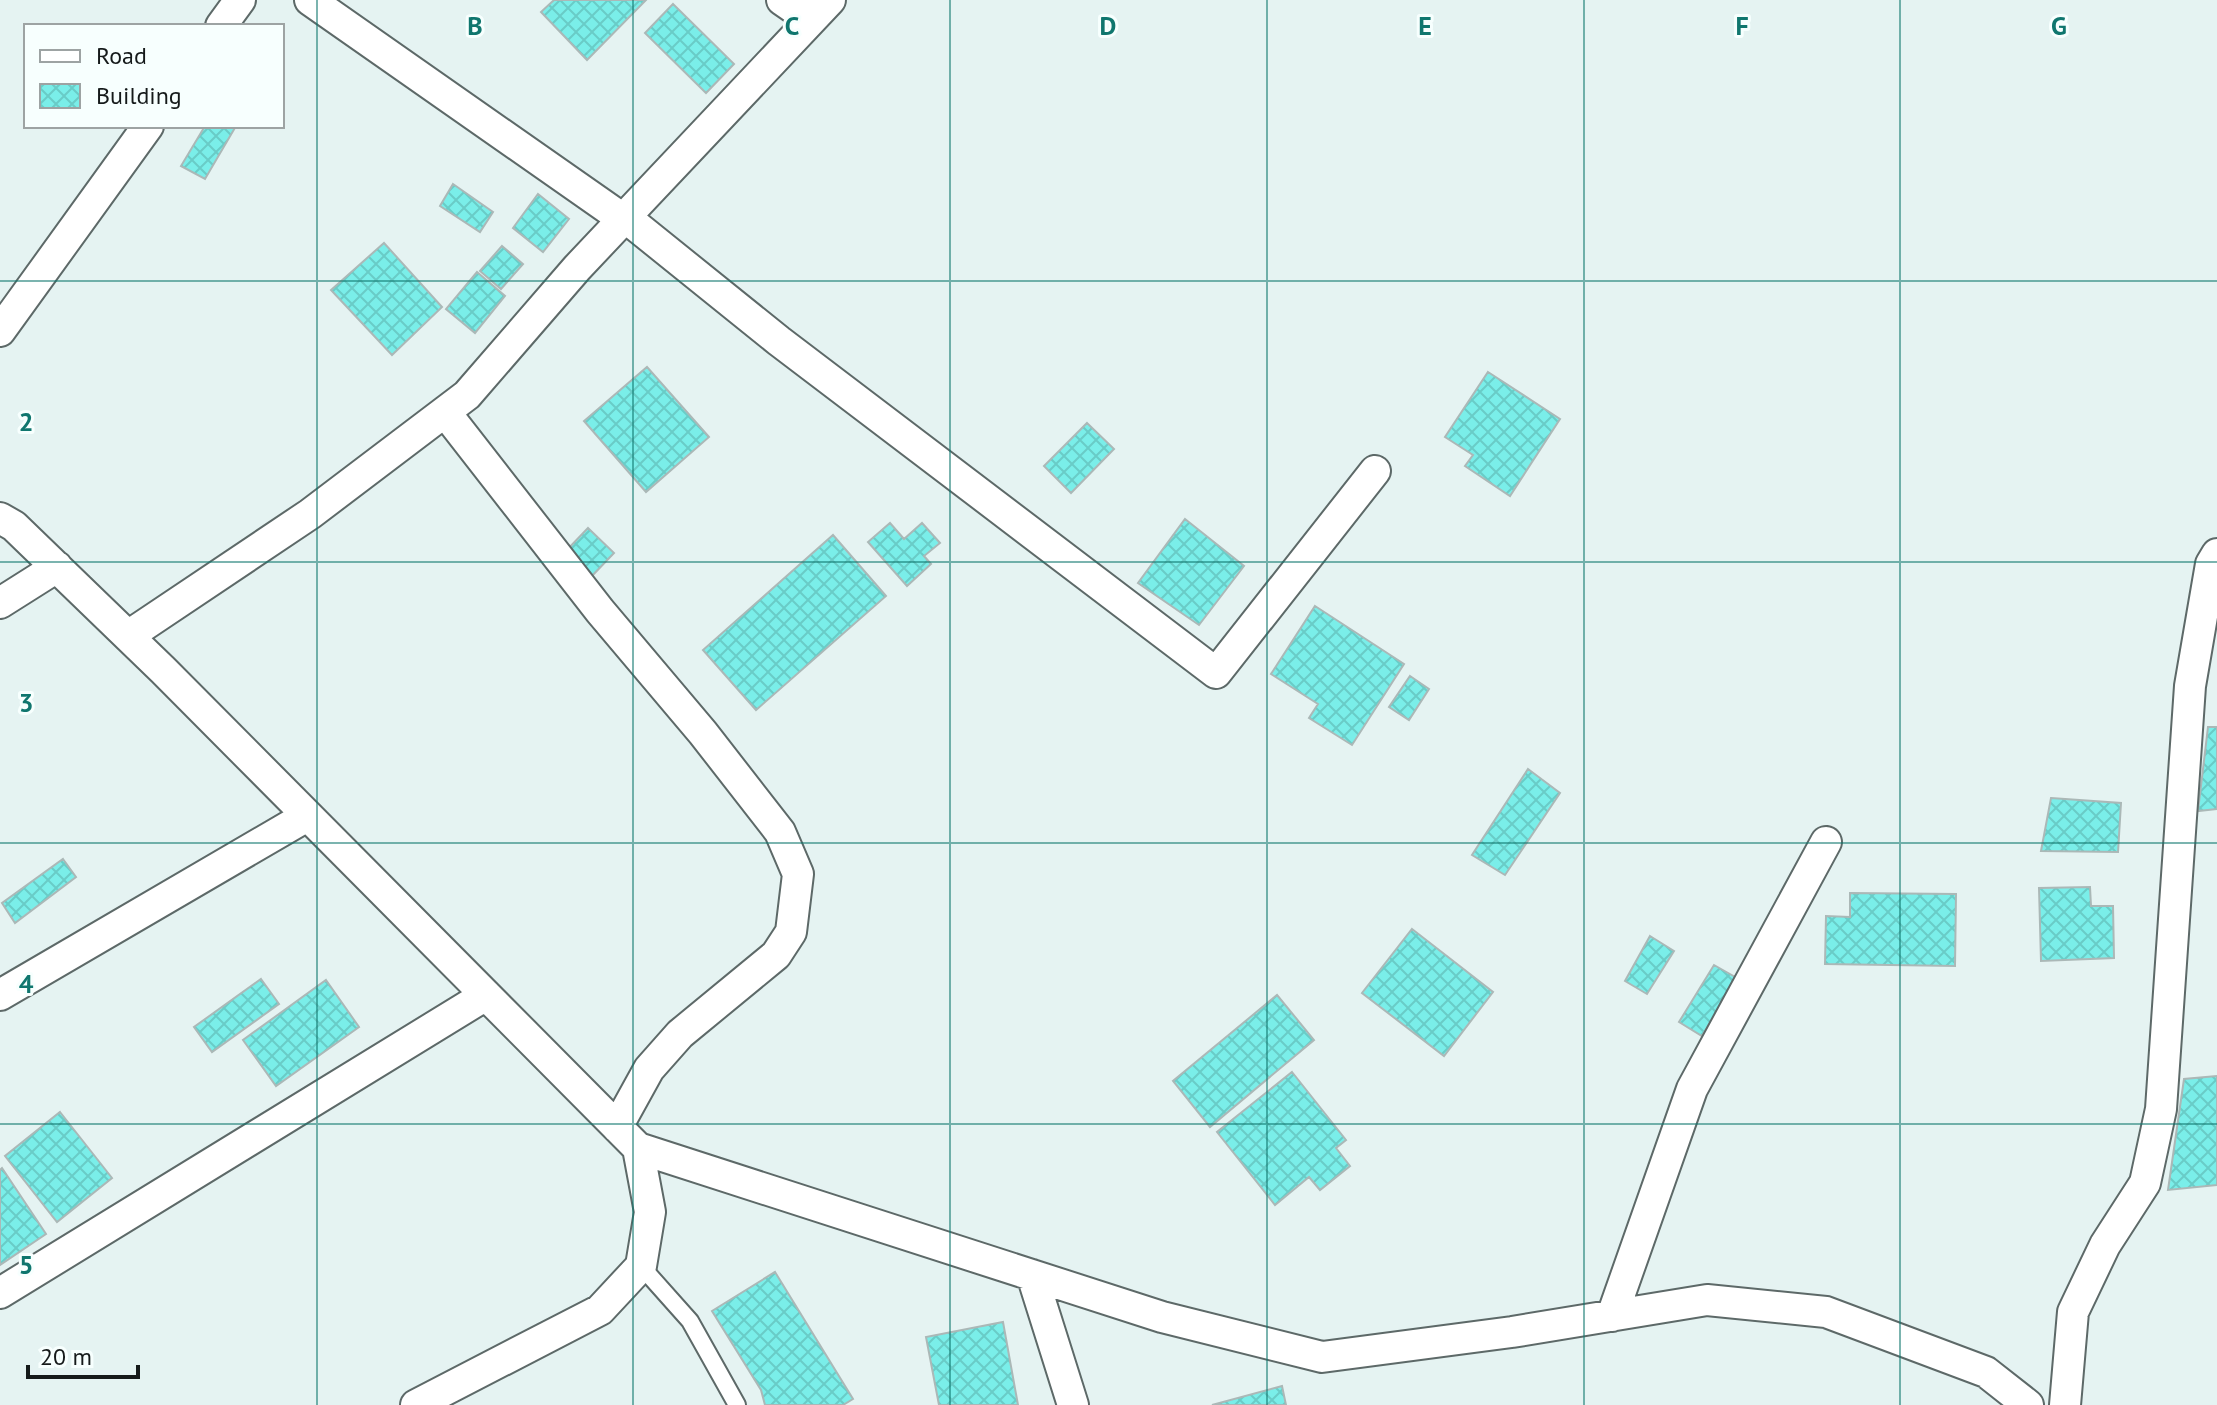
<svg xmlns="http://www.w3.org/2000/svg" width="2217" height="1405" font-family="'PT Sans',sans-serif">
	<defs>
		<pattern id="building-cross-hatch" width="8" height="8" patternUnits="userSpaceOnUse" patternTransform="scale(2)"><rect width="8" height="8" fill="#7aeee9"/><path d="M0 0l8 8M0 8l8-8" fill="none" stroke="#69ccc7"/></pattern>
	</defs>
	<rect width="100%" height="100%" fill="#e5f3f2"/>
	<path fill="url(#building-cross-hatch)" stroke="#abb8b7" stroke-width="2" d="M554,0h92l-59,60 -46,-48z
		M673,4l61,60 -28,29 -61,-60z
		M205,126h31l-31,53 -24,-13z
		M453,184l40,28 -13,20 -40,-26z
		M538,194l31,25 -26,33 -30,-24z
		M384,243l58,64 -50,48 -61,-65z
		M502,246l21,18 -22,25 -21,-18z
		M477,272l28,24 -30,37 -29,-24z
		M647,367l62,70 -63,55 -62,-71z
		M1488,372l72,47 -50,77 -45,-30 8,-11 -28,-18z
		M1087,423l27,26 -43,44 -27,-27z
		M1185,519l59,47 -45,59 -61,-42z
		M890,523l14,16 18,-16 18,20 -16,13 7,8 -24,22 -39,-44z
		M588,528l26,25 -24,25 -26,-25z
		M833,535l53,61 -130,114 -53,-60z
		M1315,606l89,58 -52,81 -43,-27 9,-14 -47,-30z
		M1410,676l19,13 -20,31 -20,-13z
		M2208,727h9v82l-19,2z
		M1528,769l32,24 -55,82 -33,-20z
		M2051,798l70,5 -3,49 -77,-1z
		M63,859l13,18 -61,46 -13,-20z
		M2090,887l1,19h22l1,52 -73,3 -2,-73z
		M1850,893l106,1 -1,72 -130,-2 1,-48 24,1z
		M1412,929l81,63 -49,64 -82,-63z
		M1650,936l24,15 -27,43 -22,-13z
		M1714,965l23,13 -35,58 -23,-14z
		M261,979l18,25 -67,48 -18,-25z
		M326,980l33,47 -83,59 -33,-46z
		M1277,995l37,45 -104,87 -37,-46z
		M1292,1072l54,68 -10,8 14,18 -30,24 -11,-13 -34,28 -58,-73z
		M2217,1076v109l-49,5 16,-111z
		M60,1112l52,66 -55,44 -52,-66z
		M2,1168l44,66 -46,31v-95z
		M775,1272l78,127 -10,6h-78l-4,-15 -49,-79z
		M1003,1322l15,83h-79l-13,-68z
		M1282,1386l4,19h-74z"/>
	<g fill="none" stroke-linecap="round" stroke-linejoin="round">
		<g stroke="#5d6968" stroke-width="20">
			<path id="service" d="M641,1266l49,55 47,84"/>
		</g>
		<g stroke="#5d6968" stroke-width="34">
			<path id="minor" d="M310,0l313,219
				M782,0l29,20
				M221,26l19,-26
				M625,217l154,124 437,332 159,-202
				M0,331l148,-205
				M445,412l155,199 103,122 77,99 18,42 -7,58 -15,23 -96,79 -31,35 -32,58
				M0,518l14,8 149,144 475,478 524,169 160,40 190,-25 195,-32 119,12 160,60 42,33
				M0,603l57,-36
				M128,636l182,-122 157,-119 110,-127 253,-268
				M0,995l307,-179
				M1032,1275l41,130
				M0,1293l486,-298
				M1612,1316l80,-227 134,-247
				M416,1405l184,-95 41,-44 9,-54 -12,-64
				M2065,1405l8,-93 32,-67 40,-62 16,-74 29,-423 21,-122 6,-10"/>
		</g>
		<use href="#service" stroke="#fff" stroke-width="16"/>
		<use href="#minor" stroke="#fff" stroke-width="30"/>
	</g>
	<path fill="none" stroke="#0f766e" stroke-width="2" stroke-opacity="0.55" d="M317,0v1405M633,0v1405M950,0v1405M1267,0v1405M1584,0v1405M1900,0v1405M0,281h2217M0,562h2217M0,843h2217M0,1124h2217"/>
	<g font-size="26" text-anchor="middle" font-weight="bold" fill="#0f766e" stroke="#f7fffe" stroke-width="6" stroke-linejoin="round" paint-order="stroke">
		<text x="475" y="35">B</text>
		<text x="792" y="35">C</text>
		<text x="1108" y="35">D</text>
		<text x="1425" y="35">E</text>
		<text x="1742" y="35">F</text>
		<text x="2059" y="35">G</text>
		<text x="26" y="431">2</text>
		<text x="26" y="712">3</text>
		<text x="26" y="993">4</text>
		<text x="26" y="1274">5</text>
	</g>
	<rect x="24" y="24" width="260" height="104" fill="#f7fffe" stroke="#9da3a3" stroke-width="2"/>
	<rect x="40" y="50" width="40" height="12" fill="#ffffff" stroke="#9da3a3" stroke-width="2"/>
	<text x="96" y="64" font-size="24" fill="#151a1a">Road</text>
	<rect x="40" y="84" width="40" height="24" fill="url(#building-cross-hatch)" stroke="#9da3a3" stroke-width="2"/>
	<text x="96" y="104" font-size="24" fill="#151a1a">Building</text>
	<path d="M28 1365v12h110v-12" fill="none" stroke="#151a1a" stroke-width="4"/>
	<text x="40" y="1365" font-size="24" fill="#151a1a" stroke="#f7fffe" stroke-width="6" paint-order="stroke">20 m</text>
</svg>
